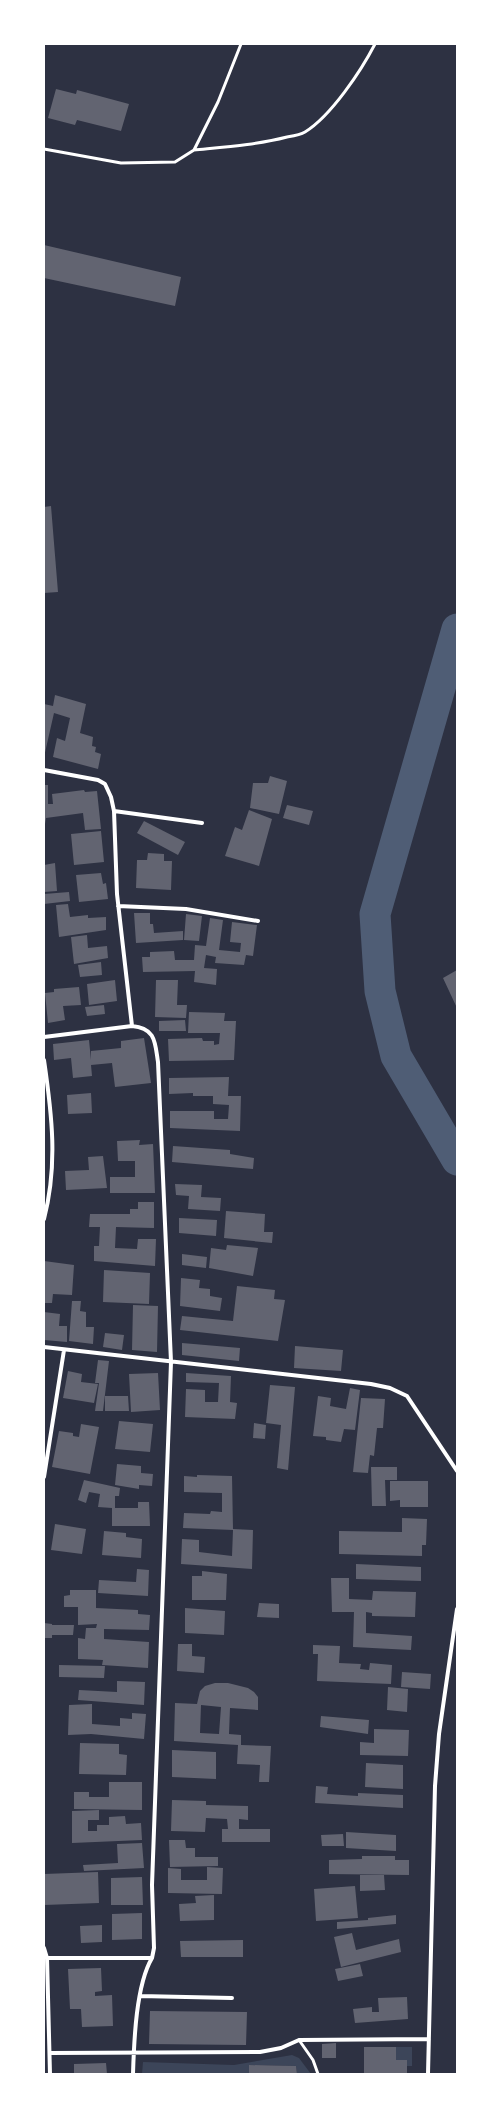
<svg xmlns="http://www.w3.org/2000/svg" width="501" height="2118" font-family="'Open Sans',sans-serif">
	<rect width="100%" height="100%" fill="#2d3142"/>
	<path fill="#3c4559" d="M396,2047h16v19h-5v-6h-11z
		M292,2055l7,3 12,16 -14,-1 -1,-7 -47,-1v9h-107l1,-12 91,3z"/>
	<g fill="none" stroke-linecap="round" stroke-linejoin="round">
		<path stroke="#4f5d75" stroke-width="31" d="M457,629l-82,285 5,77 16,65 61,104"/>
	</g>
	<path fill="#626471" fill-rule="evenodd" d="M56,89l20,5 1,-4 52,14 -8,27 -44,-11 -2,5 -27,-7z
		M44,245l137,32 -6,29 -131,-28z
		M51,506l7,86 -14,1v-86z
		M55,695l31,9 -6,29 13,4 -1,9 4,1 -1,5 6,2 -3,15 -45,-12 4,-19 8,3 5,-23 -16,-5 -10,44v-53l9,2z
		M270,776l17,5 -8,33 -29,-6 3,-25h15z
		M44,785h4v19h5l-1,-10 32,-4 1,2 12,-1 4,38 -16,1 -2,-17 -37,5 -2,12z
		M287,805l26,6 -4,14 -26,-7z
		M249,810l23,9 -13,47 -34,-10 10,-29 7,3z
		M144,821l41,21 -7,13 -41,-22z
		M101,831l3,31 -30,3 -3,-31z
		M148,853l16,1v7h8l-1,29 -35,-2 1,-28h10z
		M55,863l2,28 -13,1v-27z
		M101,873l2,11 3,-1 2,16 -29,3 -3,-27z
		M69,892l1,9 -26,3v-10z
		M68,904l2,13 18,-2v3l18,-1v13l-47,7 -3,-32z
		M134,913h16v11h3l1,9 29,-2v9l-47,3z
		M186,914l16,2 -3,25 -15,-1z
		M210,918l13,2 -4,30 21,2 1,-9 -11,-1 2,-20 25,3 -4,31 -7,-1 -2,10 -29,-2 1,-6 -10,-2 -2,13 13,1 -1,16 -22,-3 1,-11 -52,1 -1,-15h8v-5l24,-1 1,9h19l1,-15 11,1z
		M87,935l1,13 19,-2 1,12 -34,6 -3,-27z
		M101,962l1,13 -22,2 -2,-12z
		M457,970v38l-14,-30z
		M115,980l2,21 -28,4 -2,-21z
		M156,980h22l-1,25h10l-1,13 -31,-1z
		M79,987l2,18 -18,1 2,14 -17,3 -3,-30 9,-1v-3z
		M104,1005l1,9 -18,2 -2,-9z
		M189,1012l36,1 -1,8h12l-2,39 -65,1 -1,-22 34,-1 1,3h11v4l5,-1 1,-11h-32z
		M185,1020l1,11h-27v-10z
		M144,1038l7,45 -36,4 -3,-24 -21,2 1,11 -19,2 -2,-20 -17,2 -1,-16 36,-4 2,20v-9l30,-3v-7z
		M229,1077l-1,19h13l-1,35 -70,-3v-17h44v8h14l1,-14 -16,-1v-8h-20v-3l-24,1v-16z
		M91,1093l1,20 -24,1 -1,-19z
		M140,1140l-1,5 14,-1 2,49h-45v-16h25v-16h-17l-1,-20z
		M173,1146l57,4v4l24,4 -1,11 -81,-7z
		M103,1156l4,32 -41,2 -1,-19 24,-1 -1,-13z
		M175,1184l27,1 -1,12 20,1 -1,13 -32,-2 1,-13 -13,-1z
		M138,1202h16v26l-38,-1 -1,21 22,1 1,-10h18l-1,27 -61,-5v-15h5l1,-19h-11l1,-13h40v-5h8z
		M226,1211l39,3 -1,18h9l-1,11 -48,-5z
		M179,1218l38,2 -1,16 -37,-3z
		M227,1245l31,3 -5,28 -44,-8 2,-20 15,2z
		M182,1254l25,3 -1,11 -24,-3z
		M44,1261l30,4 -2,30 -19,-1 -1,9h-8z
		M104,1270l46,3 -1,31 -46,-2z
		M181,1278l19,2 -1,8 11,1v7l12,2 -2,13 -40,-5z
		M237,1286l38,4 -1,9 11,1 -7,41 -98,-11 2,-14 51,5z
		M72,1301h9l-1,10 6,1v15h8l-1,17 -24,-3z
		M133,1305l25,1 -1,46 -25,-2z
		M44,1312l16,2 -1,12h8v16l-23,-2z
		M105,1333l19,2 -2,15 -19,-3z
		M182,1343l58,5 -1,13 -57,-6z
		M295,1346l48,4 -2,21 -47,-3z
		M98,1360l11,1 -6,50h-8l4,-28h-4z
		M68,1371l14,3 -1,8 17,2 -4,19 -31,-5z
		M158,1373l2,37 -29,2 -2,-38z
		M186,1373l45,3 -1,26 7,1 -2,16 -50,-2 1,-28 19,1v12h13l1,-19 -33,-1z
		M270,1385l25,2 -7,83 -11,-2 4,-43 -15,-2z
		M350,1388l10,2 -5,40 -11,-1 -3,13 -15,-2v-3l-13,-1 5,-40 13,2 -1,8 16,3z
		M105,1396h23l1,15h-24z
		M361,1398l24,1 -2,29h-6l-3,28 -4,-1 -2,18 -15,-1z
		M119,1421l34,3 -3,28 -35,-3z
		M254,1423l12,2 -1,14 -12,-1z
		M81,1424l18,3 -9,47 -38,-7 7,-36 14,2v3l6,1z
		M117,1464l24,2v7l12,1 -1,12 -13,-1v4l-24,-4z
		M371,1467h26v13h-12l1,26h-14z
		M197,1475l35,1 1,53 20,1 -1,39 -71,-5 1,-25 17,1v12l33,4 1,-26 -50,-2 1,-15 26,1 1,-3 11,1v-19l-38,-1v-16l13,1z
		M84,1480l36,8 -1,8h-4v12h23v-6h11l1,24h-38v-18l-14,-1 2,-13 -11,-2 -3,11 -8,-3z
		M390,1481h38v26h-28v-7l-10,1z
		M402,1518l25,1 -1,26h-4v11l-83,-2v-23l63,1z
		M55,1524l31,5 -4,25 -31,-4z
		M104,1531l22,2v4l16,2 -1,19 -39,-3z
		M356,1564l65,3v14l-65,-2z
		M137,1569l12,1 -1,26 -50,-3 1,-13 37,2z
		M202,1571l25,3 -1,26h-34v-24h10z
		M331,1578h18v21l23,1 1,-9 43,1 -1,25 -43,-1v-3l-6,-1v21l46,3 -1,14 -58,-3 1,-35h-22z
		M70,1590h26v18l42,2v4l12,1 -1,15 -45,-1v10l45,3 -1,26 -46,-3 1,-5 -25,-1v-21l7,1 1,-11h10l1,-4 -19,1v-18h-14v-11l6,-1z
		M259,1603l20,1v14l-22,-1z
		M185,1608l40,3 -1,24 -39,-2z
		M44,1623l8,1v1h22l-1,10h-21v3h-8z
		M178,1644h14v12l13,1 -1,16 -27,-2z
		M313,1645l27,1 -1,17 22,1 -1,5 9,1 1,-7 22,2 -1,19 -74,-3 1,-27h-5z
		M59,1665l46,1 -1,12 -45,-1z
		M402,1672l29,2 -1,15 -29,-2z
		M117,1681l28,1 -1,23 -66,-5 1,-10 38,2z
		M215,1683h13l20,5 6,4 4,5v13l-28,-2 -1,26 12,1v10l30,1 -2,36h-10l1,-17 -23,-1 1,-19 -64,-4 1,-38 22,1 3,-13 5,-5zM201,1705l20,2 -2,27 -19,-1z
		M388,1687l20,2 -1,23 -20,-2z
		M92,1704v20l28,2v-8l12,1v-6l14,1 -2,25 -53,-5 -23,1 1,-30z
		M321,1716l48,4 -1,14 -48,-7z
		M374,1729l35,1 -1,26 -48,-1v-13l14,1z
		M80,1743l39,1v10l8,1 -1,20 -47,-1z
		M172,1750l44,2v27l-44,-2z
		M366,1763l37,2v24l-38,-2z
		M109,1782h33v28l-68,-1v-17h15v5h20z
		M316,1786l12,1 -1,7 31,2v-3l45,2v13l-88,-5z
		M172,1800l34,1v4l42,1v14l-9,-1v10h31v13h-48v-13h6l-1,-10 -21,-1 -1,14 -34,-1z
		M99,1810v10h-11v11h9v-6h12v-8l16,-1 1,8 15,-1 1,17 -70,3v-32z
		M346,1832l50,3v16l-50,-3z
		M343,1834l1,12h-22l-1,-11z
		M169,1840h16l1,8h9v9h23v9l-48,1z
		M142,1843l2,25 -60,3 -1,-6 35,-2 -1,-19z
		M362,1856h33v4h14v15l-80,-1v-14l33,-1z
		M207,1867l16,1 -1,26 -54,-1v-25l13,1v11h26z
		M98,1872l1,31 -55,2v-31z
		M360,1875h24l1,15 -25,1z
		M142,1877l1,28h-32v-27z
		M355,1886l3,32 -42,3 -2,-32z
		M214,1895v25l-34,1 -1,-17 17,-1 -1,-7z
		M142,1913v26l-30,1v-26z
		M396,1915v9l-59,5v-7l31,-2v-2z
		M102,1925v17l-21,1 -1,-17z
		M352,1933l4,17 43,-11 2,13 -60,15 -7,-30z
		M243,1940v17h-62l-1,-16z
		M360,1964l3,12 -25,5 -3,-12z
		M101,1968l1,23 -7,1v4l17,-1 1,31 -31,1 -1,-18h-11l-2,-40z
		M407,1997l1,22 -53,4 -2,-14 19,-2v5h7l-1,-14z
		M150,2011l97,1 -1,33 -97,-1z
		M336,2043v15h-14v-14z
		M364,2047h32v13h11v14h-43z
		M106,2063l1,11h-33v-10z
		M249,2065l47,1 1,8h-48z"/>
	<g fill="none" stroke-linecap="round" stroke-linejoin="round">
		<path stroke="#fff" stroke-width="3" d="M44,149l77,14 54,-1 19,-12 24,-48 23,-58
			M194,150c31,-3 62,-5 93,-13 6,-1 13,-2 18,-5 26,-16 56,-61 70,-88
			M299,2040l14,20 5,14"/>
		<path stroke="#fff" stroke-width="4" d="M44,770l54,10 7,4 6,13 3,14 3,83 15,132c24,2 23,17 26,36l13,300 -19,523 2,63 -2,10h-105l3,116
			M114,811l88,12
			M118,906l68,3 72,12
			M44,1037l88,-11
			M44,1060c8,55 14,105 0,159
			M44,1347l327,37 19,4 17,8 50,75
			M44,1477l20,-127
			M44,1948l3,10
			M140,1996l92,2
			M50,2053l210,-1 21,-4 18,-8 130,-1
			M133,2074c1,-33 3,-89 19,-116
			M428,2074l7,-288 4,-52 18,-125"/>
	</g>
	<rect width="501" height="2118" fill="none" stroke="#ffffff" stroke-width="90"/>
</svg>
